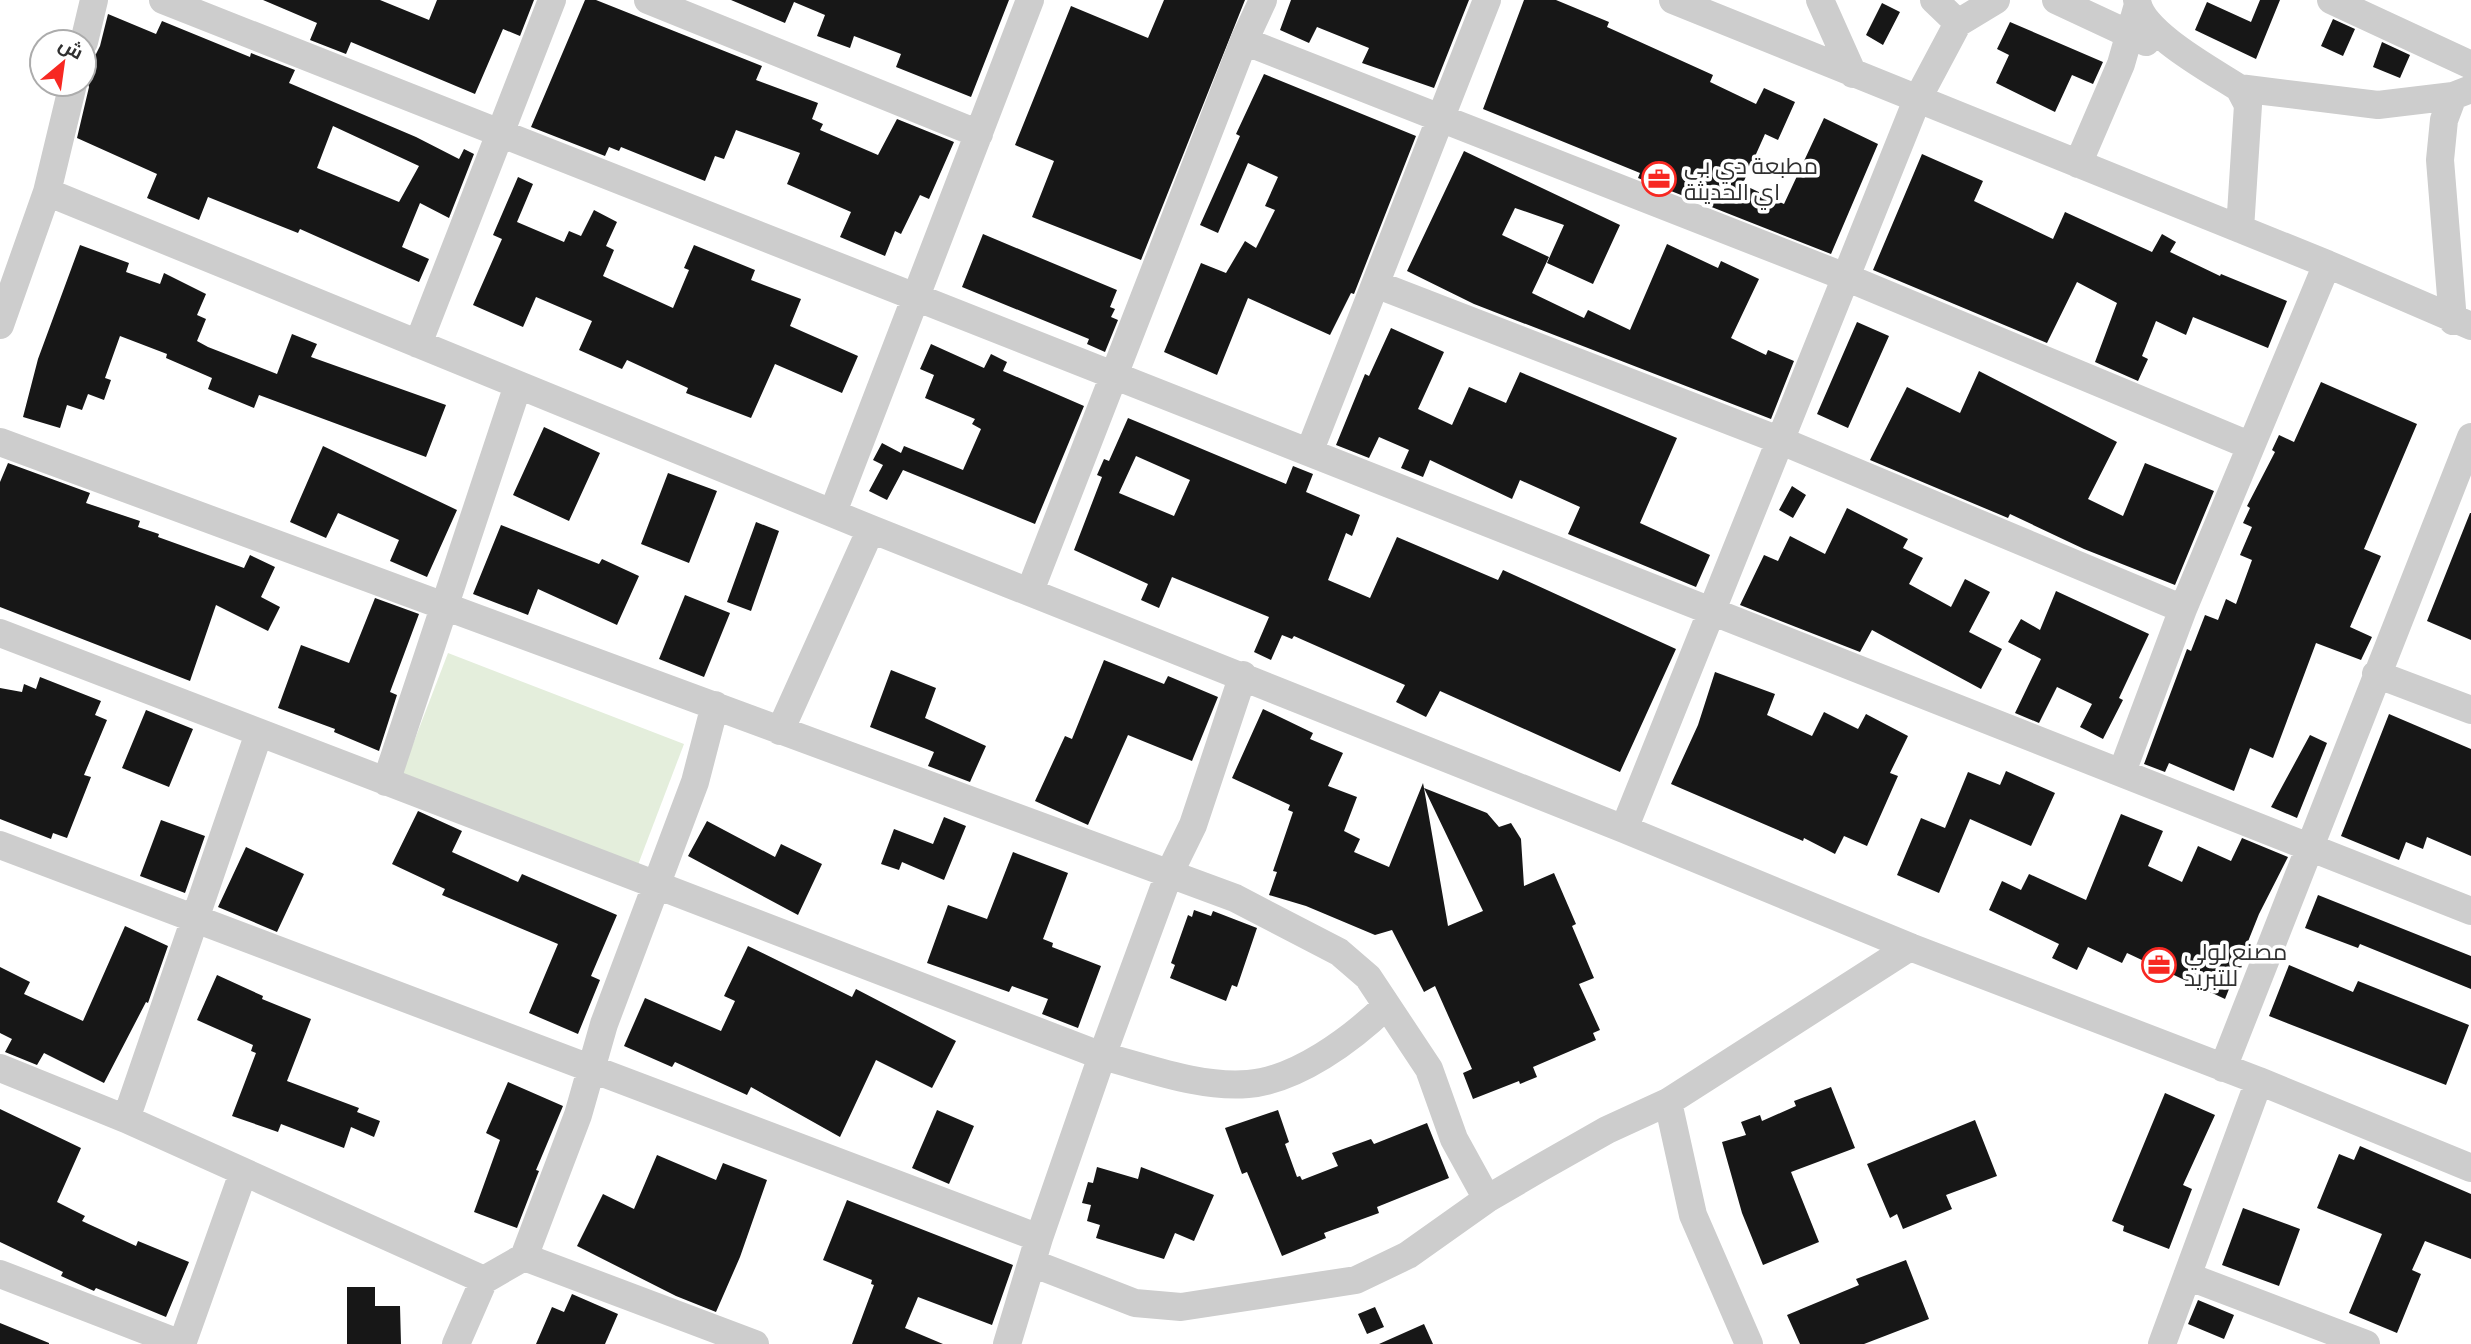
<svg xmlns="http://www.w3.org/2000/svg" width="2471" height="1344" font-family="'Source Sans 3',Cairo,sans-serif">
	<rect width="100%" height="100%" fill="#fff"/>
	<path fill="#e4eedc" d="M448,653l236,91 -48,126 -236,-92z"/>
	<path fill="#171717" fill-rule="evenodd" d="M263,0h117l49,20 8,-20h97l-14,36 -17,-7 -28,65 -124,-52 -5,12 -36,-14 7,-17z
		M585,0h11l166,66 -6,14 62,23 -6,16 11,5 -3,6 58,25 19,-36 57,23 -25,57 -9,-4 -19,39 -6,-3 -10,25 -45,-19 11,-25 -64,-28 13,-31 -64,-23 -12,29 -9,-3 -10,25 -84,-34 -2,4 -10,-4 -4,9 -74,-29z
		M731,0h278l-38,97 -75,-30 5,-13 -47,-18 -4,12 -33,-12 8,-21 -31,-13 -9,21z
		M1164,0h81l-104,260 -109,-43 22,-56 -39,-16 56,-139 77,32z
		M1291,0h178l-35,88 -72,-25 7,-15 -52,-21 -8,16 -29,-13z
		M1524,0h32l53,22 -2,5 106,48 -3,7 46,22 8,-16 31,14 -17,38 -13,-6 -21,47 4,2 -2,3 38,18 40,-86 54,26 -47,110 -193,-76 2,-5 -157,-64z
		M2260,0h20l-24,59 -61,-29 12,-28 44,20z
		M1882,3l18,9 -17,33 -17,-10z
		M108,14l48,20 6,-13 88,36 1,-4 44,17 -6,13 127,54 43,22 5,-10 10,5 -25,64 -29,-15 -18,44 27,12 -10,23 -119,-53 -2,4 -90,-36 -9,23 -52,-22 10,-24 -80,-36 12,-51 -5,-21 3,-8 9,-4 4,-8zM333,126l86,40 -20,36 -82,-34z
		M2333,19l22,10 -12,27 -22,-10z
		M2010,22l93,40 -10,22 -21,-9 -17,37 -59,-29 13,-28 -12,-6z
		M2382,42l28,13 -10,23 -27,-11z
		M1264,74l152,62 -62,158 -3,-1 -21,42 -82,-37 -31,77 -53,-23 37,-89 25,10 19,-32 11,7 19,-38 -10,-4 13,-29 -30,-14 -30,70 -18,-8 40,-89 -4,-2z
		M1464,151l156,74 -27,59 -46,-21 17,-38 -49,-17 -13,27 47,22 -17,36 52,25 4,-8 42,20 37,-86 51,24 3,-7 38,18 -28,59 35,17 2,-5 26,11 -23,58 -297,-115 -67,-33z
		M1922,154l61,27 -9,20 79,38 12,-27 87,40 10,-18 14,8 -6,10 50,24 1,-2 66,27 -19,47 -75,-31 -7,18 -30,-14 -14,35 6,3 -10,22 -43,-19 22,-59 -40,-21 -30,61 -174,-73z
		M518,177l15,7 -16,38 47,20 5,-11 12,5 13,-26 23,12 -11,24 8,4 -11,26 70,32 16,-38 -5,-2 10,-23 61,25 -4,10 50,19 -11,27 68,30 -16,37 -67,-29 -24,54 -65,-25 2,-5 -61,-28 -5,9 -43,-19 13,-29 -56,-24 -13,30 -50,-22 29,-66 -9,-4z
		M983,234l134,56 -7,17 5,2 -4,8 7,3 -13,32 -18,-8 2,-5 -127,-52z
		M80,245l49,18 -3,9 34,12 4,-11 42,21 -9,21 9,4 -9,22 11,6 69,27 15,-40 25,10 -6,13 135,48 -20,52 -167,-62 -5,13 -46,-19 4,-11 -46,-20 1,-4 -47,-18 -15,42 6,2 -7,20 -16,-6 -6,16 -15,-5 -7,23 -37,-11 15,-58z
		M1857,322l32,14 -41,92 -31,-14z
		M1391,328l53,24 -26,57 34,16 17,-38 37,16 14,-31 157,66 -37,85 70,32 -14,32 -128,-53 12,-27 -60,-27 -8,19 -82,-39 -7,17 -22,-9 8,-18 -30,-13 -10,21 -33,-13 29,-71 4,2z
		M931,344l53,24 7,-14 16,8 -4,9 81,35 -49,118 -132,-54 -16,30 -18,-9 14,-26 -10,-5 9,-17 19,10 3,-7 59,24 18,-41 -9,-5 3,-5 -50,-21 9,-23 -14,-6z
		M1979,371l138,71 -29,57 35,17 22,-53 69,28 -39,94 -91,-36 -74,-35 -2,4 -138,-58 37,-73 53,26z
		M2321,382l96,42 -53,125 17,7 -31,71 22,10 -11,23 -45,-17 -43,115 -23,-10 -16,43 -65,-28 -4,9 -21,-8 43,-115 4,2 14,-36 13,5 8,-21 10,5 16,-44 -12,-5 12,-28 -9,-4 7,-15 -3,-2 28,-54 -3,-2 7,-15 15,7z
		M1128,418l158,66 7,-18 20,8 -7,18 54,23 -8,21 -6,-3 -18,47 42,18 27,-61 101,43 5,-10 173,79 -56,123 -180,-81 -14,26 -30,-15 9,-17 -111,-49 -2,3 -10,-4 -11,25 -17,-8 15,-35 -97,-40 -13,31 -18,-8 7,-16 -74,-34 28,-73 -5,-2 7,-16 5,2zM1136,456l54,24 -16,36 -55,-23z
		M544,427l56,26 -31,68 -56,-26z
		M323,446l134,64 -30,67 -37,-16 9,-21 -61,-27 -12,25 -36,-16z
		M8,463l82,30 -4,10 54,18 -2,6 21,7 -1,3 86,31 6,-13 25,12 -14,30 19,10 -12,24 -52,-26 -26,76 -190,-74v-125z
		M668,473l49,18 -28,72 -48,-19z
		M1792,486l14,9 -13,23 -14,-8z
		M1847,508l61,31 -5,9 20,10 -14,26 42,23 14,-28 25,13 -21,40 33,17 -21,40 -109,-59 -12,22 -120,-47 24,-50 14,6 12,-25 35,18z
		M2470,513h1v127l-44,-19z
		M756,522l23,9 -28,80 -24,-9z
		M501,525l98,39 3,-5 37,17 -22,49 -79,-36 -10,26 -55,-21z
		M2056,591l93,43 -30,64 4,2 -20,39 -23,-12 12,-23 -35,-17 -18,36 -24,-10 26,-54 -33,-17 13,-23 19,11z
		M685,595l45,18 -26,64 -45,-18z
		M375,598l44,16 -29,78 7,3 -18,56 -45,-19 1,-3 -57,-21 23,-63 48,18z
		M1104,660l60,24 4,-8 50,21 -26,64 -64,-26 -40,90 -53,-24 30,-65 7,3z
		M891,670l45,18 -11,30 61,28 -16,36 -42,-16 6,-14 -64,-25z
		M1715,672l60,22 -8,21 45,21 12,-24 34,17 8,-15 42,22 -18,37 8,3 -31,70 -23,-10 -9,18 -31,-16 -1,3 -132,-57 27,-59z
		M40,677l61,24 -6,14 12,5 -23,55 7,2 -24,61 -14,-5 -2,6 -51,-20v-131l22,4 2,-8 12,5z
		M1263,709l50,24 -3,6 33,14 -15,33 29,11 -13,34 16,8 -6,13 35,15 34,-84 1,5 63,25 12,14 12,-4 10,16 3,47 30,-13 22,51 -4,2 22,52 -15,6 21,46 -7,3 3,7 -63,27 4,10 -17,7 -1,-3 -46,18 -10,-26 9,-4 -37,-83 -11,6 -32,-62 -17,5 -69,-29 -37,-11 8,-23 -4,-1 20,-59 -5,-2 2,-5 -58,-27zM1424,788l59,123 -35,15z
		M146,710l47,19 -24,58 -47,-19z
		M2389,714l82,35v107l-44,-19 -4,12 -17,-7 -7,18 -58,-24z
		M2310,735l17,8 -30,75 -26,-11z
		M2006,771l49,22 -24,53 -61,-27 -31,74 -42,-18 24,-57 24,10 23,-56 32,13z
		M418,811l44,20 -10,21 66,30 4,-8 95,41 -26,61 9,4 -22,54 -49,-21 29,-69 -116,-49 3,-6 -53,-25z
		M2121,814l42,17 -15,35 34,16 16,-36 33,15 11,-23 46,19 -29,57 -34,85 -98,-46 -5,10 -34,-16 -11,23 -25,-12 7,-14 -70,-34 13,-29 19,9 8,-16 57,26z
		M944,817l22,9 -22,54 -42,-18 -3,8 -18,-6 13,-35 39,15z
		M161,820l44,16 -20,57 -45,-17z
		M707,821l68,36 6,-13 41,20 -24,51 -110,-59z
		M246,847l58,27 -27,58 -59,-25z
		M1013,852l55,21 -25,66 10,4 -1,4 49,19 -23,62 -36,-14 6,-15 -36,-13 -3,6 -82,-29 21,-58 39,14z
		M2318,895l153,61v33l-111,-45 -2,4 -53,-20z
		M1194,910l17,6 2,-5 44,17 -20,59 -5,-2 -6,16 -56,-23 5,-13 -4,-2 17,-48 4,2z
		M125,926l43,20 -20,57 -2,-1 -42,81 -60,-30 -7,12 -32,-13 7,-13 -12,-6v-66l30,15 -6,12 59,27z
		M748,946l104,51 4,-8 100,52 -24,47 -56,-28 -36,77 -89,-50 -4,8 -72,-33 -3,5 -48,-21 21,-48 76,33 14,-30 -11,-5z
		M2289,965l64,27 5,-11 111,44 -23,60 -177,-69z
		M217,975l46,21 -1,3 49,20 -24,62 72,27 -2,4 23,9 -6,16 -23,-10 -7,21 -63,-24 -3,8 -46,-16 24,-63 -5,-2 2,-6 -56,-25z
		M508,1082l55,24 -27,64 3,1 -22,57 -43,-16 26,-72 -14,-7z
		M1831,1087l24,61 -64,24 28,70 -56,23 -21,-52 -20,-71 24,-7 -5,-13 19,-7 2,6 34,-15 -2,-5z
		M2165,1093l50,22 -32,70 9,4 -23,60 -46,-18 1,-5 -12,-5z
		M0,1109l81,39 -24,54 28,14 -3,5 54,25 2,-5 51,21 -23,55 -70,-29 -2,3 -33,-15 2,-4 -63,-30z
		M937,1110l37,16 -25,58 -37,-16z
		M1278,1110l11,32 -4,2 12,33 3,-1 2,4 36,-14 -6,-13 39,-14 3,5 53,-21 22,55 -72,29 2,6 -55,20 2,5 -44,18 -35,-84 -5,2 -17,-46z
		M1975,1120l22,56 -51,19 6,14 -49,20 -6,-15 -7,4 -23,-54z
		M2360,1146l111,48v65l-46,-18 -13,29 9,4 -24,59 -48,-20 33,-79 -65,-26 22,-54 15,6z
		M657,1155l59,25 7,-17 44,17 -27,77 -24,55 -40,-16 -99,-50 26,-52 31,15z
		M1097,1167l41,12 3,-12 73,28 -20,46 -19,-8 -11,26 -68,-21 4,-13 -13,-4 4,-16 -9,-2 6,-21 5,1z
		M847,1200l166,65 -21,60 -74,-28 -13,31 38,16h-91l22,-59 -3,-1 1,-4 -49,-20z
		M2243,1208l57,21 -21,57 -57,-21z
		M1906,1260l23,59 -65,25h-64l-13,-29 72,-30 -3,-6z
		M347,1287h28v19h25l1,38h-54z
		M572,1294l46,20 -13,30h-69l16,-37 12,5z
		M2198,1300l36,15 -10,24 -36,-15z
		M1375,1307l9,20 -17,7 -9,-20z
		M0,1323l49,20v1h-49z
		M1424,1324l9,20h-54z"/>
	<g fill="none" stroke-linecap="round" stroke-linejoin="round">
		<path stroke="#cdcdcd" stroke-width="28" d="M163,0l2308,911
			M648,0l331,134
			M1673,0l654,264 144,62
			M1820,0l33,74
			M1934,0l24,23
			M2056,0l90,42
			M2137,0c3,32 76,71 102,88l9,17 -8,124
			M2331,0l140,65
			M1244,41l599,235 408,170
			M84,42l10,-42
			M2239,88l139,17 75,-9
			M2078,164l43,-100 16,-56
			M47,192l824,337 753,300 286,118 349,134 212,87
			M1378,285l401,155 404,169
			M2453,321l-13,-161 4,-40 9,-24 18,-7
			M0,325l47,-133 26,-108
			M418,344l134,-344
			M0,442l1235,456 104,54 29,25 61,92 25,70 33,60
			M1310,450l177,-450
			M833,512l197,-512
			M1030,591l214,-550 19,-41
			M0,633l1102,423c47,12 97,32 146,28 49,-4 104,-45 138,-78
			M2376,674l95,36
			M780,731l91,-202
			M2122,772l61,-163 144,-345
			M386,782l132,-397
			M1624,829l293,-729 41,-77 38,-23
			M0,845l1039,393
			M0,1068l126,51 358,161 40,-23 231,87
			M2223,1068l248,-631
			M1668,1102l25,113 56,129
			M126,1119l133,-386
			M524,1257l54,-142 26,-91 91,-242 20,-77
			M1032,1263l103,40 46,4 175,-27 52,-25 79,-56 53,-31 67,-38 61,-28 242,-155
			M0,1274l181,70
			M2187,1276l179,68
			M182,1344l61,-171
			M456,1344l28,-64
			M1007,1344l32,-106 63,-182 67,-182 24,-49 50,-150
			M2162,1344l97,-263"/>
	</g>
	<defs>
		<g id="office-ring" transform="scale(1.75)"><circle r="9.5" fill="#fff" stroke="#f72822" stroke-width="1.5"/><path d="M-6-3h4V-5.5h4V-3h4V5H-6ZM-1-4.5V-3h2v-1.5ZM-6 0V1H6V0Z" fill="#f72822"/></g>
	</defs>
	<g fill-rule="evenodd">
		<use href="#office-ring" x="1659" y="179"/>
		<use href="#office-ring" x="2159" y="965"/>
	</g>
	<g text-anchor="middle" stroke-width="7" stroke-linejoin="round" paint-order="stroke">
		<g font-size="23" fill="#303030" stroke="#fff" text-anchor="start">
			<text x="1684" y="174">مطبعة دي بي<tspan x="1684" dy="26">اي الحديثة</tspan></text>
			<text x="2184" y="960">مصنع لولي<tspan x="2184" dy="26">للتبريد</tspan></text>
		</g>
	</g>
	<g transform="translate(63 63) rotate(29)"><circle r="33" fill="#ffffff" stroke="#acacac" stroke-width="2"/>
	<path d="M0-5L12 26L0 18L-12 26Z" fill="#f72822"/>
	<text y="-10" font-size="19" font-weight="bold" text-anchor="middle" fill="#303030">ش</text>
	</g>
</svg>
